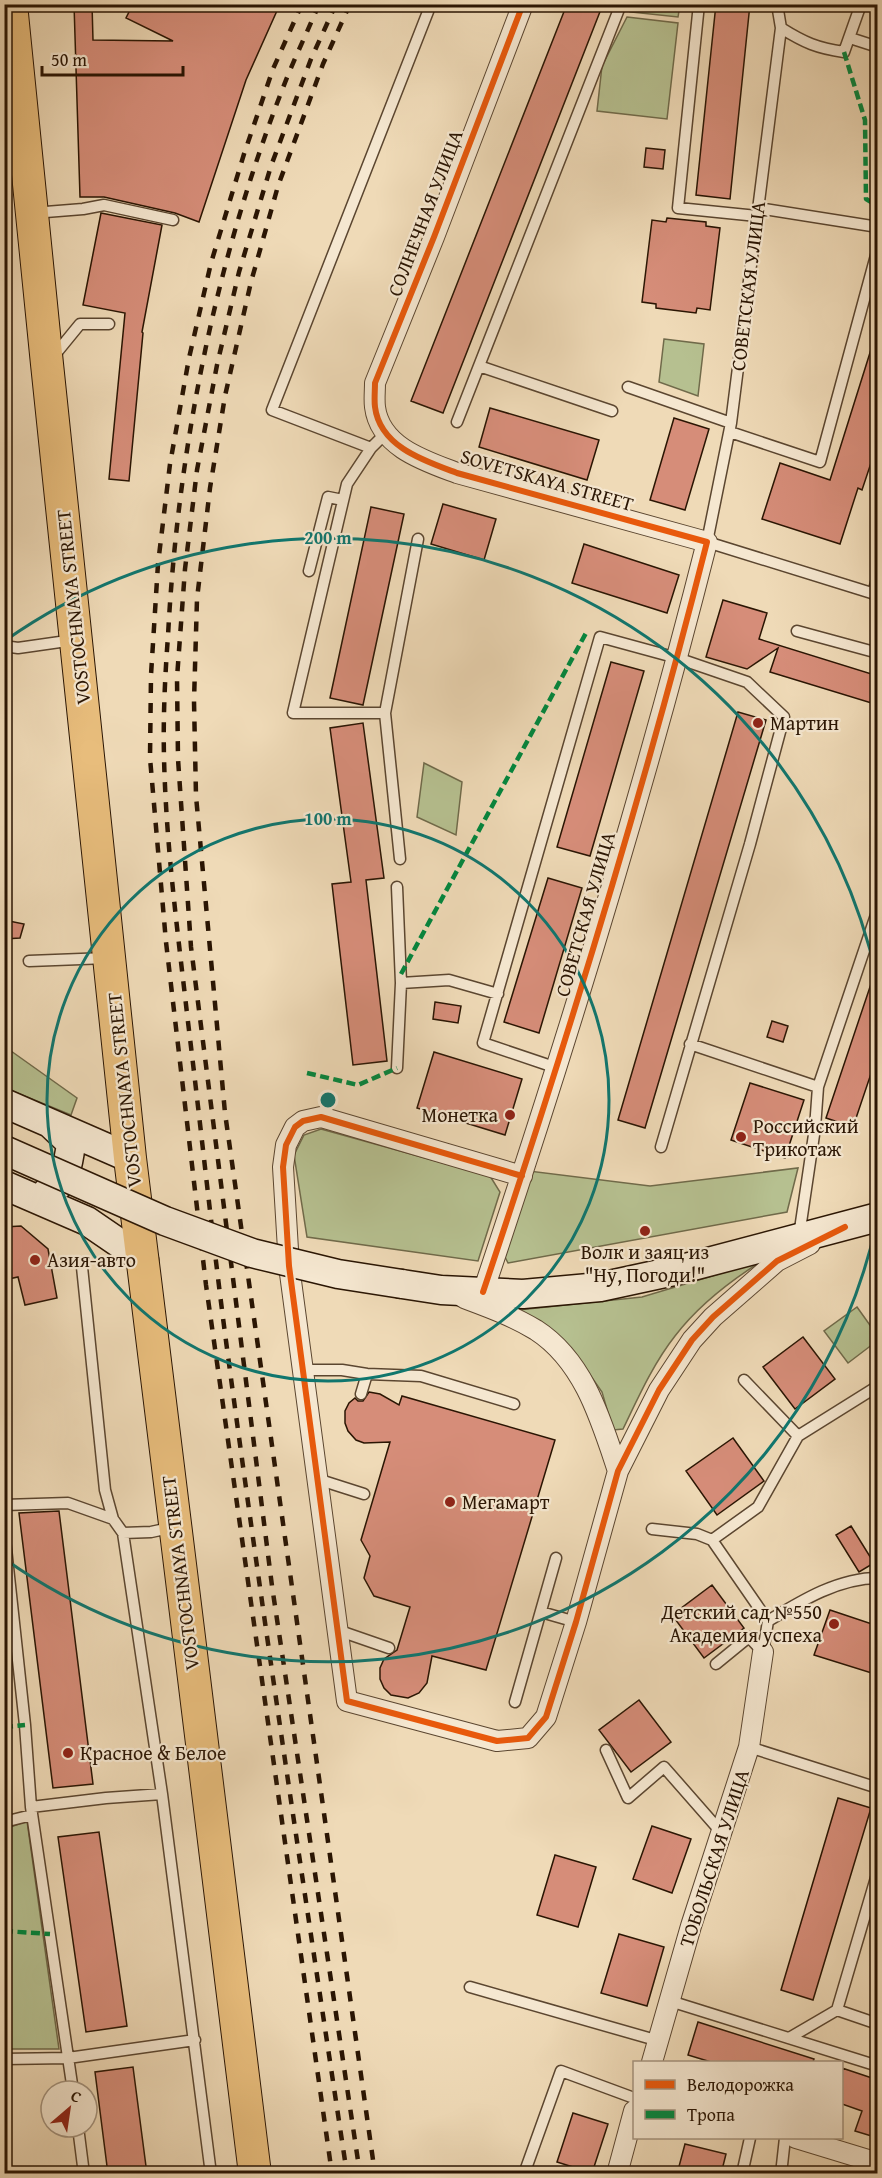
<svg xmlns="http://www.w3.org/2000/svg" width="882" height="2178" font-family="'Gentium Book Plus',serif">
	<rect width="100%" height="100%" fill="#efdab7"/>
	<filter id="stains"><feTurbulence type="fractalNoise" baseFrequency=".00333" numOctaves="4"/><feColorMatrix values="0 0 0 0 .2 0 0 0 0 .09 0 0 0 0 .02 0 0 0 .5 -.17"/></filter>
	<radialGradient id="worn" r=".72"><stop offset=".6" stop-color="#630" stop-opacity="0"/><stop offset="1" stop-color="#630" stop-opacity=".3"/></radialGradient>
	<path fill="#b6c090" stroke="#706a4a" stroke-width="1.5" d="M642,4l38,1 -2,12 -47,-5z
		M627,17l51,6 -11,96 -70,-8 5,-45z
		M664,339l40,5 -6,52 -39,-14z
		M424,763l38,19 -6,53 -39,-18z
		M4,1046l73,52 -6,17 -66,-27z
		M321,1129l169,47 10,16 -22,69 -171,-24 -13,-82 10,-20z
		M798,1168l-11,44 -279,51 -6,-12 27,-80 121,15z
		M762,1261c-32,20 -64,45 -87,75 -22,28 -37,62 -52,93l-10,1 -11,-38 -25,-36 -30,-28 -29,-18 124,-13z
		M857,1307l20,28v6l-29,22 -24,-32z
		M27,1821l32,228h-54v-220z"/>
	<path fill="#d68d79" stroke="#2a1503" stroke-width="1.5" d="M74,4h18l1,36 80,1 -47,-23 7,-14h147l-34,76 -47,142 -24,-9 -71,-16h-24z
		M567,4h36l-160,409 -32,-12z
		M716,4h34l-20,195 -34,-4z
		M646,148l19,2 -2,19 -19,-2z
		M101,213l61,12 -20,107 1,1 -14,148 -20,-2 16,-166 -42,-8z
		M667,218l39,4v4l14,2 -10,82 -13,-2 -1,5 -40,-5v-4l-14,-2 10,-82 14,2z
		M874,340l4,1v101l-16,48 -4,-2 -18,56 -78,-25 18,-56 50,17z
		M490,408l109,32 -12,40 -108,-33z
		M674,418l35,11 -24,81 -35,-10z
		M443,504l53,15 -12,41 -53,-16z
		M371,507l33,7 -41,191 -33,-7z
		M584,544l95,31 -12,38 -95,-30z
		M723,600l44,13 -8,26 119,37v29l-108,-33 8,-24 -31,21 -41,-12z
		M611,662l33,9 -54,185 -33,-9z
		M738,712l28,8 -121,408 -27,-8z
		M363,723l21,155 -18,2 21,181 -34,4 -21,-181 19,-2 -21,-154z
		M548,878l34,10 -43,145 -35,-11z
		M4,920l20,4 -4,14 -16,1z
		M875,972h3v81l-25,74 -27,-9z
		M435,1002l26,4 -3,17 -25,-4z
		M772,1021l16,5 -5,16 -16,-5z
		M434,1052l88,27 -17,56 -88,-27z
		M750,1083l54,17 -19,58 -54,-18z
		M21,1226l27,23 9,49 -32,7 -7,-28 -14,3v-53z
		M803,1337l32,42 -40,30 -32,-42z
		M369,1392l11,2 19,11 3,-9 153,44 -69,230 -54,-14 -5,27 -8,10 -11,5 -17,-3 -7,-7 -4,-9v-11l4,-9 13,-9 13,-43 -36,-11 -10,-18 6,-22 -9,-16 29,-98 -26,1 -8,-3 -8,-9 -3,-8v-12l4,-8 6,-5 3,3h5z
		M733,1438l31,43 -47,34 -31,-44z
		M59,1511l34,273 -40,4 -34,-275z
		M851,1526l23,37 -15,9 -23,-37z
		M712,1585l32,43 -40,30 -32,-43z
		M830,1610l48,16v49l-64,-20z
		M639,1700l32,42 -40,30 -32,-42z
		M838,1798l33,10 -58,192 -32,-10z
		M652,1826l39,13 -19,54 -39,-14z
		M99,1832l28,194 -41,6 -28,-195z
		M555,1855l41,12 -18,60 -41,-12z
		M619,1934l45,13 -17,59 -46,-13z
		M698,2022l116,37 -1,3h-102l-23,-7z
		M133,2067l14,107h-39l-13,-102z
		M842,2068l36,12 -5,18 5,1v39l-23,-7 7,-20 -20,-7z
		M573,2113l35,11 -16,49 -35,-11z
		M685,2144l41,10 -5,20h-44z"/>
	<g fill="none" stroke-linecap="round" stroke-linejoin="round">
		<g stroke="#5b4630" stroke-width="13">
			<path id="service" d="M699,4l-21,204 79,8
				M777,4l4,24 -50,395 -24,119 171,53
				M781,28c24,15 36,20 63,24l17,-48
				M850,38l28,9
				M758,208l120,19
				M33,213l50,-4 21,-4 69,15
				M53,357l27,-33h29
				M479,366l133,45
				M628,387l103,36
				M457,422l164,-418
				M730,432l90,30 58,-214
				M371,448l-99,-38 159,-406
				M309,571l19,-74 15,3
				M873,594l5,-19
				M797,631l81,22
				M4,646l14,2 56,-8
				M385,713h-92l54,-229 24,-36 14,-14
				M400,859l-15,-146 33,-174
				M397,887l4,96 -4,85
				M29,961l78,-3
				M401,983l48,-3 49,14
				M690,1044l128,43 -3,41 -16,108
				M557,1068l-74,-25 117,-406 77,21 70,24 37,35 -34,127 -89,303
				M818,1087l60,-178
				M82,1267l23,223 8,29
				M303,1370h39l25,4 54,2 93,28
				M744,1380l54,56
				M361,1394l6,-20
				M317,1479l47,15
				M4,1505l64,-2 45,16 10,14 28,-1 23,-5
				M652,1529l45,5 15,6
				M4,1530l21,195 6,82 42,284
				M123,1533l39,261 49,380
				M541,1612l35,10
				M768,1621c33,-20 70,-43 110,-43
				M337,1630l52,18
				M763,1652l5,-31 -56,-81 46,-33 40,-71 80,-50
				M716,1664l33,-27 14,15
				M515,1702l41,-144
				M749,1747l129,41
				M606,1750l22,48 36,-31 57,65
				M31,1807l75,-9 56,-4
				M4,1822l28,-7
				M470,1987l189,54
				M670,2001l208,65
				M837,2010l41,14
				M789,2038l48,-28 41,-139
				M4,2059l64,-1 127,-18
				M78,2127l6,47
				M524,2174l37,-103 73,27
				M742,2174l8,-36
				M781,2174l4,-36"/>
		</g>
		<g stroke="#5b4630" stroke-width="22">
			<path id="minor" d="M522,1176l-201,-59 -18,4 -8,6 -9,18 -3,22 6,99 58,435 150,40 31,-3 18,-21 30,-95 42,-151 41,-81 33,-50 21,-23 64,-56 33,-17
				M483,1292c83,-247 160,-497 224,-750l-250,-69c-32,-12 -77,-26 -82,-66 -1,-7 0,-16 0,-24l59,-146 89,-233
				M464,1298c24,9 49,18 72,32 48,31 65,90 82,141
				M652,2062l39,-136 58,-179 14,-95
				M796,2138l82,25
				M617,2174l17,-63"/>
		</g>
		<g stroke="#2a1503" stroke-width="31">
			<path id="secondary" d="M4,1103l126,55
				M4,1185l83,36 57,39
				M47,1192c19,-5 22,-33 24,-49l-20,-19
				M402,1284l39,6 82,4 77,-7 74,-16 204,-54"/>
		</g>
		<g stroke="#2a1503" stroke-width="34">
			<path id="primary" d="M11,4l36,360 83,794 125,1016"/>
		</g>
		<use href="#service" stroke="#f5e7d0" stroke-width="10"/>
		<use href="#minor" stroke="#f5e7d0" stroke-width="20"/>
		<use href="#secondary" stroke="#f5e7d0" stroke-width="28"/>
		<use href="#primary" stroke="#e8bd7c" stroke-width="32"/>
		<path stroke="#2a1503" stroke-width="4.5" stroke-dasharray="10 10" stroke-linecap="butt" d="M302,4l-29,65 -29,85 -33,109 -22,95 -19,106 -12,100 -7,111 -1,83 16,184 40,343 126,889
			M319,4c-10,24 -21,47 -31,71 -71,178 -110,370 -120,561 -3,40 -5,81 -4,121 2,89 14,177 24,265 13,106 24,213 38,319 37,278 79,555 121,833
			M336,4l-25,55 -40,107 -32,106 -22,93 -20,105 -12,99 -8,109 1,81 13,188 81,639 88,588
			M350,4l-27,60 -45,122 -27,96 -26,114 -15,92 -13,111 -3,102 2,95 29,317 150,1061"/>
		<g stroke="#2a1503" stroke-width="31" stroke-linecap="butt">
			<path id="secondary-bridge" d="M4,1150l161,71 87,32 86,21 64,10"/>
		</g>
		<use href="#secondary-bridge" stroke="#f5e7d0" stroke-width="28"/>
		<path stroke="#00873e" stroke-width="4.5" stroke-dasharray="9 4.5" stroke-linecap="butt" d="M844,52l21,68 1,79 12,7
			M401,974l185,-341
			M307,1073l51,12 39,-17
			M4,1727l21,-2
			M4,1931l46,3"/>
		<g stroke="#f5e7d0" stroke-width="10">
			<path id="cycleway" d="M522,1176l-201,-59 -18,4 -8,6 -9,18 -3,22 6,99 58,435 150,40 31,-3 18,-21 30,-95 42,-151 41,-81 33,-50 21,-23 64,-56 68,-34
				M483,1292c83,-247 160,-497 224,-750l-250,-69c-32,-12 -77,-26 -82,-66 -1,-7 0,-16 0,-24l59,-146 89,-233"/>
		</g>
		<use href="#cycleway" stroke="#e8590c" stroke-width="6"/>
	</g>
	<g fill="none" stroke="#0f766e" stroke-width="3">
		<circle cx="328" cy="1100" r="281"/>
		<path d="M877 1222A562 562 0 0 1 6 1560M6 640A562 562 0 0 1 877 978"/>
	</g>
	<g fill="#8f2418" stroke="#f5e7d0" stroke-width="2">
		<circle cx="758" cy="723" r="6"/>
		<circle cx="510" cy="1115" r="6"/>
		<circle cx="741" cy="1137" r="6"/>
		<circle cx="645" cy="1231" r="6"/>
		<circle cx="35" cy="1260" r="6"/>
		<circle cx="450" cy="1502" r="6"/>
		<circle cx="834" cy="1624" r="6"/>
		<circle cx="68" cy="1753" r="6"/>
	</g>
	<g text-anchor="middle" stroke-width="4.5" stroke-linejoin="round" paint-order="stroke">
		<g font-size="20" fill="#2a1503" stroke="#f5e7d0">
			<text transform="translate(425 213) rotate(-69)" y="7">СОЛНЕЧНАЯ УЛИЦА</text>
			<text transform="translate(748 286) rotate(-83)" y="7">СОВЕТСКАЯ УЛИЦА</text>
			<text transform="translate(547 480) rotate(16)" y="7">SOVETSKAYA STREET</text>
			<text transform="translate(73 607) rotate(-96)" y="7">VOSTOCHNAYA STREET</text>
			<text transform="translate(585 914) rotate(-74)" y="7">СОВЕТСКАЯ УЛИЦА</text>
			<text transform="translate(124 1090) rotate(-96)" y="7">VOSTOCHNAYA STREET</text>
			<text transform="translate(180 1573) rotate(-97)" y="7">VOSTOCHNAYA STREET</text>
			<text transform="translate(714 1858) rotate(-72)" y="7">ТОБОЛЬСКАЯ УЛИЦА</text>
		</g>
		<g font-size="20" fill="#2a1503" stroke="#f5e7d0" text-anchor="start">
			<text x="770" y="730">Мартин</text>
			<text x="498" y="1122" text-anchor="end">Монетка</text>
			<text x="753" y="1133">Российский<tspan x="753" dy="23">Трикотаж</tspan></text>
			<text x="645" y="1259" text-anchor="middle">Волк и заяц из<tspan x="645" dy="23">"Ну, Погоди!"</tspan></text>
			<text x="47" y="1267">Азия-авто</text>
			<text x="462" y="1509">Мегамарт</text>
			<text x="822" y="1619" text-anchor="end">Детский сад №550<tspan x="822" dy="23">Академия успеха</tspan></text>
			<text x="80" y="1760">Красное &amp; Белое</text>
		</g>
	</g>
	<circle cx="328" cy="1100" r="9" fill="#0f766e" stroke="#f5e7d0" stroke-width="3"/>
	<g font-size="18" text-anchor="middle" font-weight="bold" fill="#0f766e" stroke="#f5e7d0" stroke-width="4.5" stroke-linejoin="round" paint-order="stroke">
		<text x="328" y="544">200 m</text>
		<text x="328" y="825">100 m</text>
	</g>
	<rect width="882" height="2178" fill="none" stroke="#efdab7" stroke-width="24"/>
	<rect x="6" y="6" width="870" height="2166" fill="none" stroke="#2a1503" stroke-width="3"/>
	<rect x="12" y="12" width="858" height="2154" fill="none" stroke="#2a1503" stroke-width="1.5"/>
	<rect x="633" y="2061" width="210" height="78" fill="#f5e7d0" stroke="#a4937e" stroke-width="1.5"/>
	<rect x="645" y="2080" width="30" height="9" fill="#e8590c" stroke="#a4937e" stroke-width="1.5"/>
	<text x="687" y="2091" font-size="18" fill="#2a1503">Велодорожка</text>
	<rect x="645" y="2110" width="30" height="9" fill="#00873e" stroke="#a4937e" stroke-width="1.5"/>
	<text x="687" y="2121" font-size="18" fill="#2a1503">Тропа</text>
	<g transform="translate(69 2109) rotate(29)"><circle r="28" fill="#f5e7d0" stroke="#a4937e" stroke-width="1.5"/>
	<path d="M0-4.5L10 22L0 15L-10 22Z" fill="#8f2418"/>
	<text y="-9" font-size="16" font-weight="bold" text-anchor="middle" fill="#2a1503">С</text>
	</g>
	<path d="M42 66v9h141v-9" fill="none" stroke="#2a1503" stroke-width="3"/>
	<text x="51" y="66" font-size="18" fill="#2a1503" stroke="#f5e7d0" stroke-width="4.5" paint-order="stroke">50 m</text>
	<rect width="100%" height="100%" filter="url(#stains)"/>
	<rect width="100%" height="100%" fill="url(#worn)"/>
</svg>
